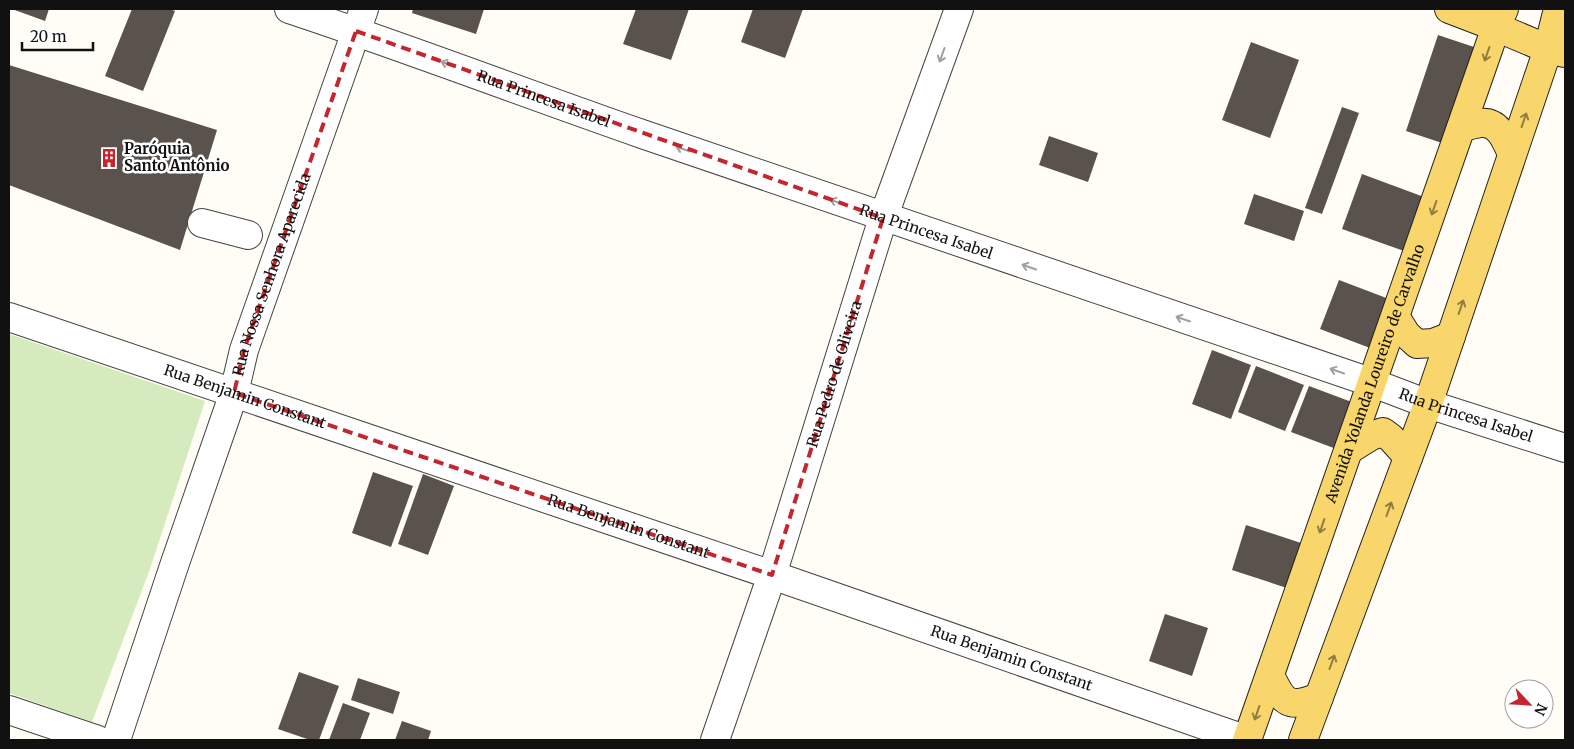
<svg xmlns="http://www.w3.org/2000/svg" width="1574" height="749" font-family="Merriweather,serif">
	<rect width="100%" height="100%" fill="#fffdf5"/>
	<path fill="#d5ebbd" d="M9,334l196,67 -55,168 -58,153 -83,-29z"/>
	<path fill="#5a524d" d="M12,9h37l-4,12z
		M132,9h38l5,2 -32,80 -38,-15z
		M413,9h71l-8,25 -64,-21z
		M636,9h53l-18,51 -48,-16z
		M753,9h50l-18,49 -44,-16z
		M1438,35l36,12 -32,96 -36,-12z
		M1251,42l48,18 -29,78 -48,-18z
		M9,65l208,65 -37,120 -171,-65z
		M1342,107l17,6 -37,101 -17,-6z
		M1049,136l49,17 -10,29 -49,-17z
		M1362,174l62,23 -20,54 -62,-22z
		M1254,194l50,17 -10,30 -50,-17z
		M1339,280l50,19 -19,49 -50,-19z
		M1212,350l39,15 -20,54 -39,-15z
		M1256,366l48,19 -19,46 -47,-19z
		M1309,386l48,18 -18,46 -48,-18z
		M373,472l40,14 -22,61 -39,-14z
		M423,474l31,12 -26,69 -30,-11z
		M1246,525l55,18 -14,45 -55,-18z
		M1165,614l43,14 -16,48 -43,-15z
		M299,672l40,14 -20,54h-9l-32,-11z
		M358,678l42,14 -7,22 -42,-14z
		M343,703l27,10 -10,27h-31z
		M402,721l29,10 -3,9h-33z"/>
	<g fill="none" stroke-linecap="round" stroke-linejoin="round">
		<g stroke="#444" stroke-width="30">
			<g id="minor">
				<path id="s1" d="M289,9c118,39 235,84 353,125 243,85 487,167 731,249l55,21 137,44"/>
				<path d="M202,223l46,12"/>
				<path id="s2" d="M9,317l763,258 475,165"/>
				<path d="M9,710l89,30"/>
				<path id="s3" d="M116,740l59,-177 59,-170 10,-43 120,-341"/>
				<path id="s4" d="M715,740l57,-165 111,-357 76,-209"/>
			</g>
		</g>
		<g stroke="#222" stroke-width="30">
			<g id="major">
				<path d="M1449,9l47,18 52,22 16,4"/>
				<path d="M1461,128c6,-2 13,-4 20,-5 18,-2 25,18 31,31"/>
				<path d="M1396,318l10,16 11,10 16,-1 18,-7"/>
				<path d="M1350,449l21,-13 12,-4 8,6 17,19"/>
				<path d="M1270,675c13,28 18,34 49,22"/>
				<path id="s5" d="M1247,740l249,-713 8,-18"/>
				<path d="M1303,740l125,-336 120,-355 10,-40"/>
			</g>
		</g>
		<use href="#minor" stroke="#fff" stroke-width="28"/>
		<use href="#major" stroke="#f9d66b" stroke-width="28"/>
	</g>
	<defs><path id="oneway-shaft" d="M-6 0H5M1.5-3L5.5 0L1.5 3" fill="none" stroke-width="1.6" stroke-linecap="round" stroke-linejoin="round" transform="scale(1.25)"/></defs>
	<g stroke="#917d42">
		<use href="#oneway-shaft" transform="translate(1487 54) rotate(109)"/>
		<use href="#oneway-shaft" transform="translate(1524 120) rotate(-71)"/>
		<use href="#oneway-shaft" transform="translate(1434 208) rotate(109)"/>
		<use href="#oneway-shaft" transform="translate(1461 307) rotate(-71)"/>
		<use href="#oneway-shaft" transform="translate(1389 509) rotate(-70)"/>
		<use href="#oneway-shaft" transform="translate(1322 526) rotate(109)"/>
		<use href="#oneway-shaft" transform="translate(1332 662) rotate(-70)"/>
		<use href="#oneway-shaft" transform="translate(1257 713) rotate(109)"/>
	</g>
	<g stroke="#a0a0a0">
		<use href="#oneway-shaft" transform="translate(942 55) rotate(110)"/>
		<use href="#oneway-shaft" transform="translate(448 64) rotate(-160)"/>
		<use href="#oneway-shaft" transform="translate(683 149) rotate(-161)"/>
		<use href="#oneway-shaft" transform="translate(837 202) rotate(-161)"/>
		<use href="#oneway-shaft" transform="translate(1029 267) rotate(-161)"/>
		<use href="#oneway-shaft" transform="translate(1183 319) rotate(-161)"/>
		<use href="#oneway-shaft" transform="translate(1337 371) rotate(-161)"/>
	</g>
	<path fill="none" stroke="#c4262e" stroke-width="4" stroke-dasharray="10 6" stroke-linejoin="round" d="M356,31l527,187 -111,357 -538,-182 10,-43z"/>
	<defs>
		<g id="building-bare" transform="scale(1.5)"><path d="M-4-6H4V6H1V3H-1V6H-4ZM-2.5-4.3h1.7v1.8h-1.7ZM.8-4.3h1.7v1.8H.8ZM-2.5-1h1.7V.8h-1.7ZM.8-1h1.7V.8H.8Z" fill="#c4262e" stroke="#fff" stroke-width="2.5" paint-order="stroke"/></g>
	</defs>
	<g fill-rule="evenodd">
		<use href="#building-bare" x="109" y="158"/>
	</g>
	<g text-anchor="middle" stroke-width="5" stroke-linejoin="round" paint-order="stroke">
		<g font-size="15" fill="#111" stroke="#fff">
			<text dy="5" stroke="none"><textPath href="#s1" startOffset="270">Rua Princesa Isabel</textPath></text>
			<text dy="5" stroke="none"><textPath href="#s1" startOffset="675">Rua Princesa Isabel</textPath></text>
			<text dy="5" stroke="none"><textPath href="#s3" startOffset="491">Rua Nossa Senhora Aparecida</textPath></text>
			<text dy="5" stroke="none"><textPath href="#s4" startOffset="385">Rua Pedro de Oliveira</textPath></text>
			<text dy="5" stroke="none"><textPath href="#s5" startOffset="388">Avenida Yolanda Loureiro de Carvalho</textPath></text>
			<text dy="5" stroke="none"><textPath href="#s2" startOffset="249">Rua Benjamin Constant</textPath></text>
			<text dy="5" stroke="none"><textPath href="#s1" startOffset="1245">Rua Princesa Isabel</textPath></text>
			<text dy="5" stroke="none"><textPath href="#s2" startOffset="654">Rua Benjamin Constant</textPath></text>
			<text dy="5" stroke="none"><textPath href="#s2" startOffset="1059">Rua Benjamin Constant</textPath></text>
		</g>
		<g font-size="15" font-weight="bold" fill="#111" stroke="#fff" text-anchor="start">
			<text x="124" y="154">Paróquia<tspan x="124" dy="17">Santo Antônio</tspan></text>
		</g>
	</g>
	<rect width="1574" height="749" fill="none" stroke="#111111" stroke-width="20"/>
	<g transform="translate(1529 704) rotate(115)"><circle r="24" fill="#ffffff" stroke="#a0a0a0"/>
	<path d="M0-4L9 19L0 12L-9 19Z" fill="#c4262e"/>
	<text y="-8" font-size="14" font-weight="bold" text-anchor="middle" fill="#111111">N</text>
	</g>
	<path d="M22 42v8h71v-8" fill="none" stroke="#111111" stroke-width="2.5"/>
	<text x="30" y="42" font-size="15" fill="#111111" stroke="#ffffff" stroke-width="4" paint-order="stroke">20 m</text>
</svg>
